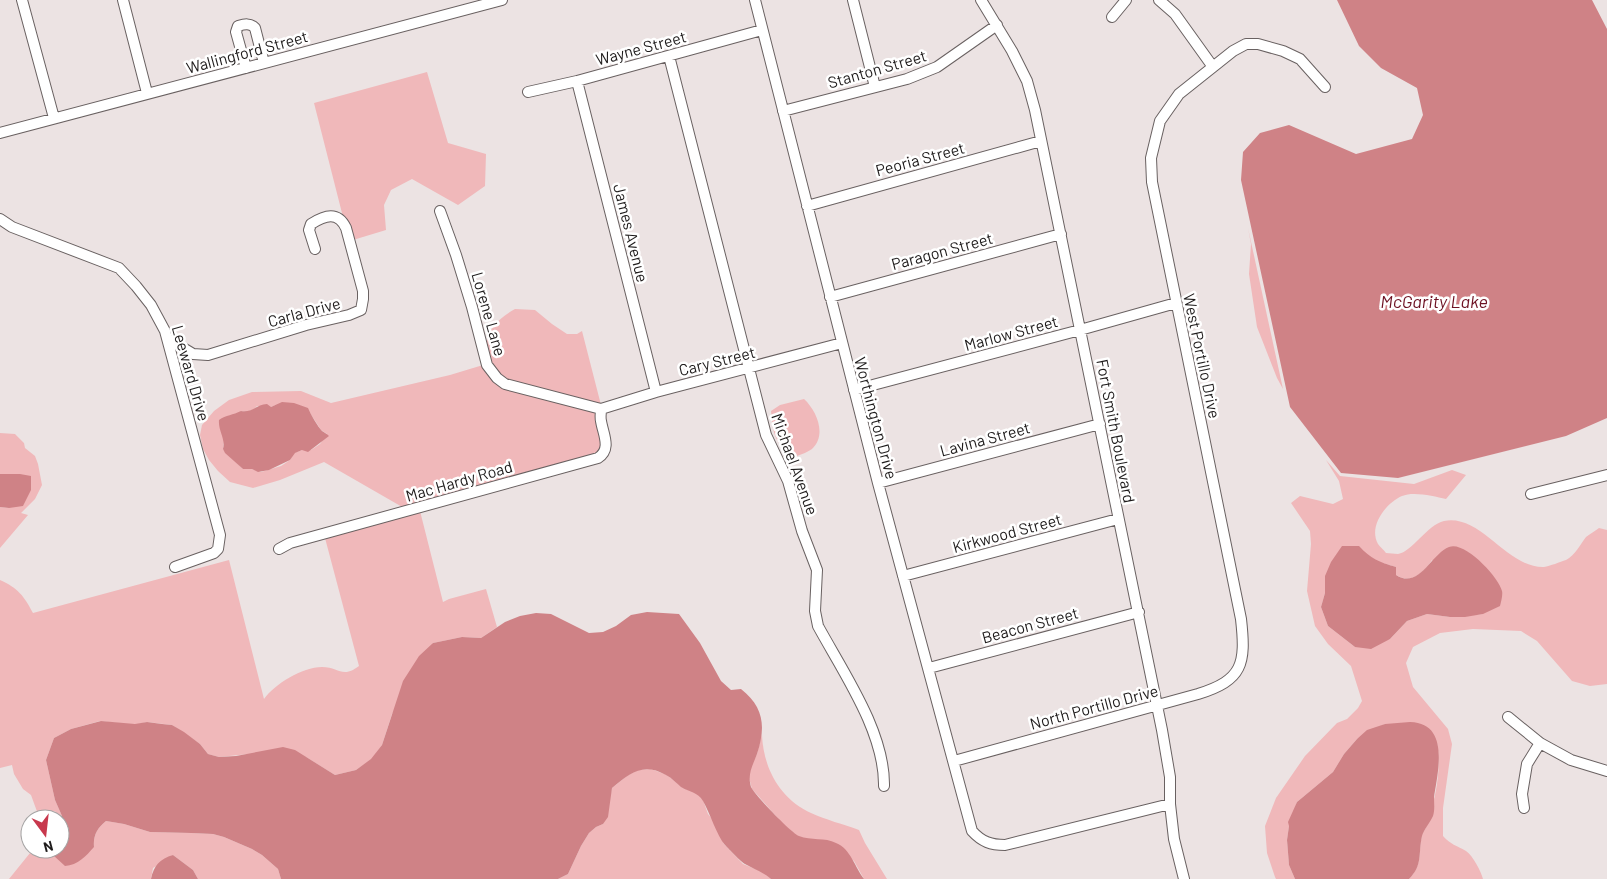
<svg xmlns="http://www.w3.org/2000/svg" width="1607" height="879" font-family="Barlow,sans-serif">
	<rect width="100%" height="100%" fill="#ece3e3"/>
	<path fill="#f0b8ba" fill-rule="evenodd" d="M427,72l21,71 38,11 -1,32 -27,19 -46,-26 -21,11 -7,15 2,25 -33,10 -10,-23 -29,-114z
		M1248,228l35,161 -6,-11 -20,-51 -8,-53 2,-30z
		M515,309l20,1 17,14 15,10h10l5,-3 19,74 -95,-25c-9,-6 -15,-14 -18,-24 -6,-22 9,-37 27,-47z
		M483,365l7,11 107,36 5,31 -2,10 -196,55 -80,-46 -44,18 -27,8 -23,-6 -12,-11 -9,-11 -6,-11 -3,-14 2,-10 12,-14 15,-11 23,-8 49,-1 30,12 119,-28zM276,405l34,8 11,17 6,4 -7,10 -9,6h-9l-8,3 -4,7 -9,6 -20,6 -9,-3h-9l-20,-20 1,-9 17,-29c6,1 12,0 16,-5l14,1z
		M804,399c13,12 23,36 8,50 -4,3 -10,5 -15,7 -23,-10 -24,-23 -26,-45l9,-6z
		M0,433l15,1 9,9 1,5 10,8 3,8 4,21 -7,14 -14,14 7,2 -28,33v-41l9,1 11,-34h-20z
		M1326,460l14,16 74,8 38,-14 14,5 -20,24c-12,-3 -33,-8 -44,-3 -16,7 -34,30 -24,48 2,3 6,6 8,9 4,0 8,1 12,1 14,-2 29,-29 46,-33 38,-7 62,47 100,46 6,-1 16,-5 22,-7 9,-5 14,-15 20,-23 4,-3 9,-6 13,-9l8,2v154l-17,2 -18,-5 -35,-40 -16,-10 -48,-2 -33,4 -27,14 -7,16 7,24 35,42 4,15 -9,64v28c8,9 13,9 23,15 7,5 15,20 17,28h-74c14,-15 9,-26 13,-44 1,-3 4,-7 5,-10 8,-26 15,-55 10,-82l-40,-19h-12l-28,15 -13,15 -11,18 -36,30 -8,24 -2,14 2,25 6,14h-19l-1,-2 -8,-24 -2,-27 11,-28 29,-42 32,-33 10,-4 11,-11 4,-7 -11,-35 -23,-22 -13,-18 -8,-35 4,-47 -1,-13 -19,-28 9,-7 33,8 10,-5 -4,-18zM1368,556l11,6 17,5v8c15,10 28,-3 36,-15l51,54 -33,3 -23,-3 -20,7 -17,18 -35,8 -27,-21 -7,-19 4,-14z
		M420,511l23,91 6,-3 37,-10 11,38 -16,11 -19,-1 -29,6 -41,71 -10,31 -10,14 -16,11 -21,5 -29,-18 -57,-3 -30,3 -11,-3 -8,-10 -28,-19 -25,-3 -12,3 -35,-4 -29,8 -17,9 -8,22 9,40 7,16v15l-2,6v-18h-22l1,-2 -8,-22 -8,-6 -9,-15 -2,-9 -12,3v-188c18,8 24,16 33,33l196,-53 35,139c11,-15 38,-32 58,-32 17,0 20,12 37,-1l-34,-128z
		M762,734c1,34 18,65 49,79 15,7 32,11 48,17l6,13 22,36h-23l-10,-18 -29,-21h-15l-13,-4 -15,-13 -30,-34 -3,-11 2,-12 6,-12z
		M651,769l16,6 16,13 14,5 6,7 5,14 6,7 10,23 19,20 20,8 8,7h-213l10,-5 13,-28 8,-13 7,-6 7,-3 9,-36 16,-13 10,-5z
		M106,821l18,3 26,8 41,1 22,1 11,3 28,12 10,6 16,14 3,10h-83l-5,-9 -20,-15 -20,13 -2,11h-142l21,-26 1,-4h25l-2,6 40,-8c-1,-11 3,-19 12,-26z"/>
	<path fill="#cf8286" d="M1337,0h255l15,29v389l-41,18 -168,42 -57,-5 -51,-66 -49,-227 2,-28 17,-19 29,-8 67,29 56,-15 11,-24 -6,-27 -36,-20 -22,-22z
		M282,402l12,1 14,5c2,5 10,19 14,23 2,1 5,3 7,5l-21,16 -6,-2 -7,3 -5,7 -21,10 -11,2 -6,-3h-9l-18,-16 -2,-4c3,-10 -5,-18 -4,-29 7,-5 14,-5 22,-9 11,2 16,-7 26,-7l4,3z
		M0,474h20l11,2v14l-8,16 -14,2 -9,-1z
		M1342,546h17c12,13 20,16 37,21v8c23,15 35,-21 53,-28 15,-7 50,30 53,44 1,4 -1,11 -2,15l-17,8 -18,3h-15l-23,-3 -20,7 -17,18 -19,10 -16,-2 -27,-21 -7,-19 4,-14v-17l6,-14z
		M647,612l32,2 21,29 21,38 10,9 10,-1c23,18 25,38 16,65 -4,11 -10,20 -6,33 3,7 40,46 48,49 12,5 26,1 37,7 15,6 19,25 28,36h-93c-8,-7 -17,-10 -26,-15 -4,-2 -16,-15 -20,-19 -8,-9 -15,-32 -22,-44 -5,-9 -14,-9 -22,-14 -5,-4 -9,-9 -15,-12 -23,-13 -36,-2 -54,13l-4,29 -5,7 -7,3 -7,6 -8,13 -13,28 -10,5h-277l-3,-10 -16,-14 -10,-6 -28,-12 -11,-3 -22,-1 -41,-1 -26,-8 -18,-3c-9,7 -13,15 -12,26 -8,9 -16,18 -29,19l-12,-11 3,-6h4l2,-33 -7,-16 -9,-40 8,-22 17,-9 30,-8 34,3 12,-2 15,2 10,1 12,7 16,12 8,10 11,3 17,-1 47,-9 12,3 40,25 21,-5 15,-11 11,-14 21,-64 16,-25 14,-13 29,-6 19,1 24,-16 15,-6 16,-3 15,1 38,19 14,-1 13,-6 15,-11z
		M1410,722c40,1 28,49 24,75 0,6 1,13 -1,19 -3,7 -9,13 -11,20 -4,18 1,29 -13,43h-114l-6,-14 -2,-25 2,-14 -1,-4 9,-20 36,-30 11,-18 13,-15 10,-9 18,-6z
		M173,855l20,15 5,9h-47c3,-14 9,-20 22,-24z"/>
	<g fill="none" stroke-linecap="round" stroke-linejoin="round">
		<g stroke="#696161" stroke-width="12">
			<path id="minor" d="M22,0l32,118
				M123,0l24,93
				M755,0l123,483 94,348c10,11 19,14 33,14l165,-41
				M853,0l22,87
				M981,0l31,51 15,30 8,29 127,620 8,47v27l4,35 10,40
				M1159,0l16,14 38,53
				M1112,17l14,-17
				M669,56l97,379 22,46 14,50 15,39 -2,41 3,15c25,46 67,106 66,160
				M246,68l-10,-36 2,-6c7,-2 12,-3 17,2l9,35
				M577,81l79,311
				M528,92l49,-11 185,-51
				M783,111l124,-32 30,-12 60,-42
				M0,133l502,-133
				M807,206l234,-65
				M440,211l16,44 16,52 15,58 10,13 8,6 96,25
				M0,219l12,8 107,41 17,18 15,19 14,26 55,204 -2,14 -4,4 -39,14
				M830,297l231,-63
				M168,339l25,15 15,1 98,-30 43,-10 12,-5 2,-11v-8l-17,-63c-8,-17 -21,-13 -35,-4l-2,6 6,19
				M854,390l226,-60 96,-27
				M601,409l55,-17 186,-49
				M878,483l222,-59
				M1531,494l76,-19
				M279,549l11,-6 308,-85c14,-9 5,-24 3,-37 -1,-4 0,-8 0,-12
				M903,576l215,-57
				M929,668l210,-56
				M1508,717l32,26 31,17 36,11
				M954,761l244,-67c45,-14 48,-30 43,-75l-89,-437 -1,-24 9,-37 19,-27 54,-43 13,-7h12l25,7 17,8 25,28
				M1524,808l-2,-14 5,-30 13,-21"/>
		</g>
		<use href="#minor" stroke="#fff" stroke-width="10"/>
	</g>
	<g text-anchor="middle" stroke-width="5" stroke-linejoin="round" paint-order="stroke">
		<g font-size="16" fill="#1e1b1b" stroke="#fff">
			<text transform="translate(641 48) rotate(-15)" y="6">Wayne Street</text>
			<text transform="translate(247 52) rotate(-15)" y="6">Wallingford Street</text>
			<text transform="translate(877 69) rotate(-16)" y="6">Stanton Street</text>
			<text transform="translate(920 159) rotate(-15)" y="6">Peoria Street</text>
			<text transform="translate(631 233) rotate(76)" y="6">James Avenue</text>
			<text transform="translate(942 251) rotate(-15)" y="6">Paragon Street</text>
			<text transform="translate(304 312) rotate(-15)" y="6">Carla Drive</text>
			<text transform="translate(489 314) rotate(74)" y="6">Lorene Lane</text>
			<text transform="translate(1011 333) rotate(-15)" y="6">Marlow Street</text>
			<text transform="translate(1202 356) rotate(78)" y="6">West Portillo Drive</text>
			<text transform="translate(717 361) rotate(-14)" y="6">Cary Street</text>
			<text transform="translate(191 373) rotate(74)" y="6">Leeward Drive</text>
			<text transform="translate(876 418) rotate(75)" y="6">Worthington Drive</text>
			<text transform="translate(1116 431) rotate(79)" y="6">Fort Smith Boulevard</text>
			<text transform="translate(985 439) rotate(-15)" y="6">Lavina Street</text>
			<text transform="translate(795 464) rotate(70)" y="6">Michael Avenue</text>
			<text transform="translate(459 481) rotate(-16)" y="6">Mac Hardy Road</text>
			<text transform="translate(1007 533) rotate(-15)" y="6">Kirkwood Street</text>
			<text transform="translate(1030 625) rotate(-15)" y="6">Beacon Street</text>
			<text transform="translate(1094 707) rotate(-15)" y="6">North Portillo Drive</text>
		</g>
		<g font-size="18" font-style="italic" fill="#6e1223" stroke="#fff">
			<text x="1434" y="308">McGarity Lake</text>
		</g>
	</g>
	<g transform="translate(45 834) rotate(165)"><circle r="24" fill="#ffffff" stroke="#a5a4a4"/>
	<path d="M0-4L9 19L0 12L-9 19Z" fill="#c8384d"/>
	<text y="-8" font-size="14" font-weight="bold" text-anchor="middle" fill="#1e1b1b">N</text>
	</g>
</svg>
